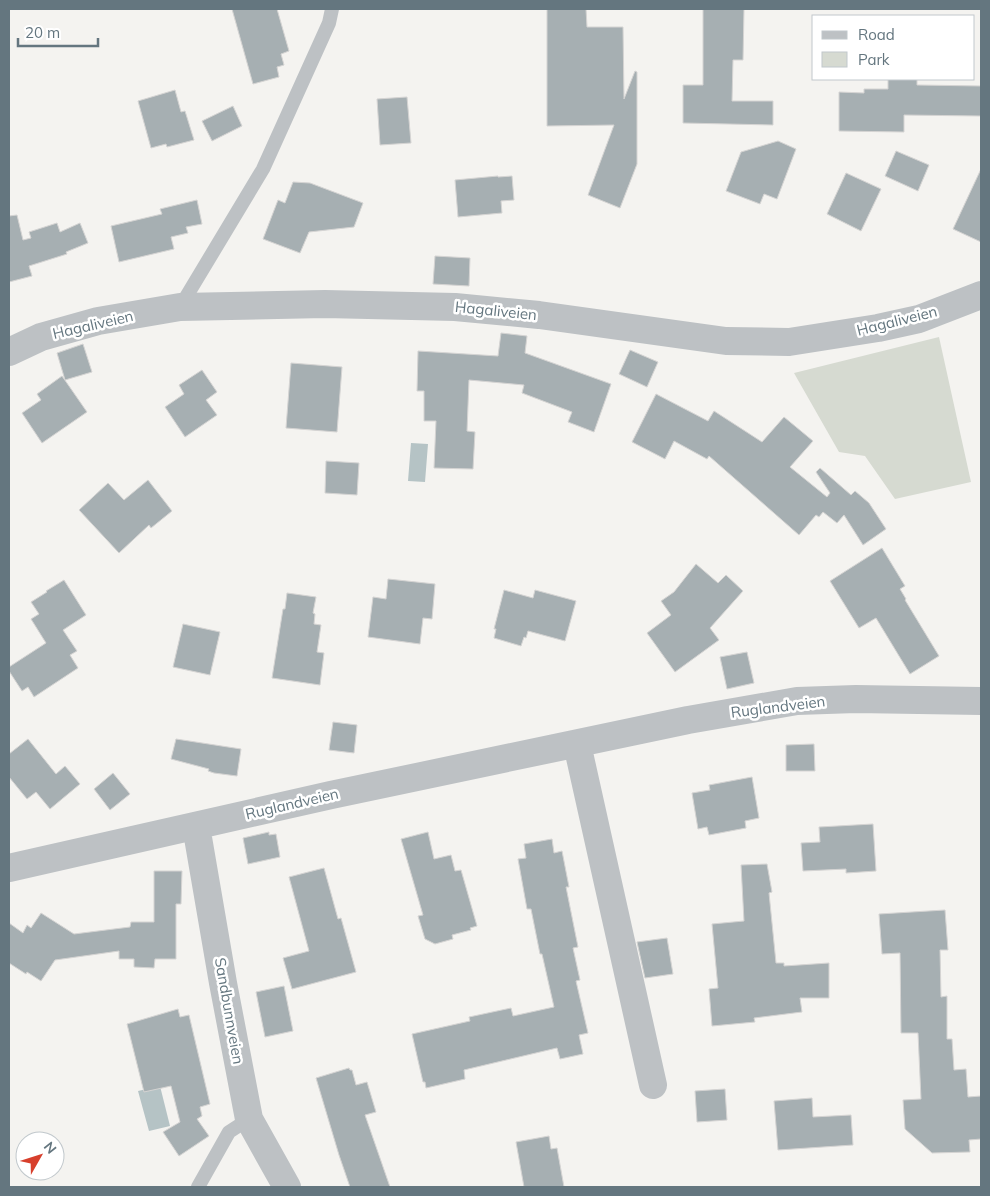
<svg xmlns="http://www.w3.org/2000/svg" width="990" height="1196" font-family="Mulish,sans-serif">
	<rect width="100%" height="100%" fill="#f4f3f0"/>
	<path fill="#d6dad1" d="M939,337l32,145 -76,17 -30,-43 -26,-4 -45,-79z"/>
	<path fill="#b5c3c5" d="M411,443l17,1 -3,38 -17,-1z
		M160,1086l10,40 -21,5 -11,-40z"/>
	<path fill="#a6afb2" stroke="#d5d4d3" d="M232,9h45l12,42 -8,3 3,11 -7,2 2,10 -26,7z
		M547,9h39l1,18h36l1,72 11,-28 2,1v92l-17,44 -32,-13 26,-70 -67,1z
		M703,9h41l-1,51h-10l-1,41h41v24l-90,-2v-38h20z
		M888,79h29v6l64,1v30l-77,-1v17l-65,-1v-39l25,1v-4h24z
		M175,90l6,22 4,-1 9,29 -27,7 -1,-3 -15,4 -13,-47z
		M407,97l4,46 -31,2 -3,-46z
		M233,106l9,20 -30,15 -10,-20z
		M778,141l18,8 -19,50 -13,-5 -4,10 -34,-13 15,-39z
		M896,151l33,14 -11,26 -33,-15z
		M981,169v73l-28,-13z
		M846,173l35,16 -20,42 -34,-17z
		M498,176v1l14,-1 2,24 -13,1 1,12 -44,4 -3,-37z
		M293,182l17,1 53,20 -9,24 -45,5 -9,21 -37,-14 15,-39 7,3z
		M197,200l5,24 -16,3 2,6 -17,4 3,12 -55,13 -8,-36 51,-12 -2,-5z
		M17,215l6,25 8,-2 -2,-6 28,-9 3,9 20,-9 8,20 -22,9 1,2 -38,12 3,10 -23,6v-66z
		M435,256l35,2 -1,28 -36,-2z
		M501,333l26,3 -2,17 86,31 -17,48 -26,-10 4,-10 -50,-19 2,-8 -55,-5 -2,51 8,1 -2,37 -39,-1 2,-47h-12v-30h-7l1,-40 80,5z
		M83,344l9,28 -27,8 -8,-27z
		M630,350l28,12 -11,25 -28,-13z
		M291,363l51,4 -5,65 -51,-4z
		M202,370l15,22 -11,8 11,15 -32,22 -20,-30 19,-13 -5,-9z
		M62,376l25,36 -45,31 -20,-30 19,-13 -4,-6z
		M656,394l52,27 6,-10 48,31 22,-25 29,24 -23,26 37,30 3,-4 -14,-21 4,-4 31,27 4,-4 14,12 17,26 -23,16 -19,-30 -7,8 -14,-11 -4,5 -3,-2 -17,20 -90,-79 -2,3 -33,-18 -9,18 -33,-17z
		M326,461l33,2 -2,32 -32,-2z
		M148,480l24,31 -21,17 -2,-3 -30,28 -40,-43 29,-27 16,17z
		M882,548l23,38 -5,3 6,10 -1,1 34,56 -29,18 -34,-56 -17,10 -29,-47z
		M696,564l22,19 8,-8 17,16 -33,37 9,12 -44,32 -28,-39 24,-18 -10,-14 13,-9z
		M388,579l47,5 -3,35 -9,-1 -3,26 -52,-7 5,-40 13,2z
		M64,580l22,35 -23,15 14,21 -7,4 8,13 -44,29 -6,-10 -6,4 -13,-20v-4l37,-24 -15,-24 8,-5 -8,-12 16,-10 -1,-1z
		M504,590l29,8 2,-8 41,11 -11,40 -37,-10 -2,7 -2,-1 -3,9 -27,-8 2,-9h-2z
		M287,593l29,4 -3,16 2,1 -1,10 7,1 -4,27 7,1 -4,32 -48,-7 11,-69h2z
		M183,624l37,8 -10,43 -37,-8z
		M747,652l7,31 -27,6 -7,-32z
		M333,722l24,3 -3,28 -25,-3z
		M28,739l28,35 9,-8 15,18 -30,25 -14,-17 -9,7 -18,-22v-23z
		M176,739l65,10 -4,27 -23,-3 -6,-2 1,-2 -38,-10z
		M814,744l1,27h-29v-26z
		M113,773l17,21 -20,16 -16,-21z
		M752,777l7,41 -14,3 1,7 -37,7 -2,-8 -9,2 -6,-36 18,-3 -1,-5z
		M873,824l3,47 -30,2v-4l-43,2 -2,-28 19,-1 -1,-15z
		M269,832v3l7,-1 4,23 -32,7 -5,-26z
		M428,832l6,27 17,-4 4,16 6,-1 16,56 -7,2 1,2 -19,5 1,4 -18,5 -10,-5 -7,-23 5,-1 -22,-76z
		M552,839l2,14 8,-2 7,36h-3l12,60 -5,1 7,32 -4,1 12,52 -9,2 4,19 -23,5 -3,-11 -93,22 1,9 -39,9 -1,-6h-2l-11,-48 58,-13 -1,-4 42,-9 2,8 41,-9 -12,-53h-2l-9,-45h-4l-9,-50 8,-1 -2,-14z
		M767,864l5,28 -3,1 7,70h8v3l45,-3v35h-29l2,14 -48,6 1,4 -43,4 -3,-37 9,-1 -6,-64 32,-3 -3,-56z
		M324,868l14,51 3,-1 15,54 -64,17 -9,-31 26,-7 -20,-74z
		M154,871h28l-1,33h-5v55h-21l-1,9 -20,-1v-8h-15v-8l-64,9 -14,21 -14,-9 -1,2 -17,-11v-40l14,10 4,-8 4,3 10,-15 33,21 56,-7 1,-5h23z
		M945,910l3,40h-8l1,47 6,-1v43h5l2,31 12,-1 2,28 13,-1v43l-12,1 1,12 -38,1 -27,-24 -2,-29 18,-1 -3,-66h-17l-1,-80 -18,1 -3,-40z
		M667,938l6,36 -28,4 -8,-36z
		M284,986l9,45 -28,6 -9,-45z
		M178,1009l2,8 9,-2 21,89 -10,3 2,9 -5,3 12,17 -30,20 -16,-24 17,-10 -9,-36 -27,6 -17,-68z
		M349,1068l1,2h2l4,15 11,-3 9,30 -11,3 25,72h-40l-11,-32 -23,-77z
		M725,1089l2,31 -30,2 -2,-31z
		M812,1098l1,19 38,-2 2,30 -75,5 -4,-49z
		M549,1136l2,13 6,-1 7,39h-40l-8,-45z"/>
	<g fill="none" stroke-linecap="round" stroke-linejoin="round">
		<path stroke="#bdc1c4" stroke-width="14" d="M180,307l83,-138 66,-146 3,-14
			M198,1187l31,-55 20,-13"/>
		<path stroke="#bdc1c4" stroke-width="28" d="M9,352l32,-15 57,-16 82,-14 145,-3 130,3 84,8 187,26 63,1 89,-14 41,-9 62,-24
			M577,744l76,341
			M196,826l27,157 26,136 38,68
			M9,868l322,-73 357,-75 109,-19 59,-2 125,2"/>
	</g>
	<g text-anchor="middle" stroke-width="5" stroke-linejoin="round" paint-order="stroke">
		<g font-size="15" fill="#64767f" stroke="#fff">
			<text transform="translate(496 311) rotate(6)" y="5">Hagaliveien</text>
			<text transform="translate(897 321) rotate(-14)" y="5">Hagaliveien</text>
			<text transform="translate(93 325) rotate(-13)" y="5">Hagaliveien</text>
			<text transform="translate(778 707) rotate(-7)" y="5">Ruglandveien</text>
			<text transform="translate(292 804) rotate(-13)" y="5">Ruglandveien</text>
			<text transform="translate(229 1011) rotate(80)" y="5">Sandbunnveien</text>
		</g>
	</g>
	<rect width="990" height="1196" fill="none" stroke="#64767f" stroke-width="20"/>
	<rect x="812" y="15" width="162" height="65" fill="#ffffff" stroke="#c1c8cc"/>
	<rect x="822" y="31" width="25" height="8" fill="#bdc1c4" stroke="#c1c8cc"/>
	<text x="858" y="40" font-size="15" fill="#64767f">Road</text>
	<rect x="822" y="52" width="25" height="15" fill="#d6dad1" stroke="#c1c8cc"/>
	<text x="858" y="65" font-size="15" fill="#64767f">Park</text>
	<g transform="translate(40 1156) rotate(51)"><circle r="24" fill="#ffffff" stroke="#c1c8cc"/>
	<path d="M0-4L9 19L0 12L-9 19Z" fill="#d73f2c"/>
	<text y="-8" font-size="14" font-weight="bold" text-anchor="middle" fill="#64767f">N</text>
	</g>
	<path d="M18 38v8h80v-8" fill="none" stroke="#64767f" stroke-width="2.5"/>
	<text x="25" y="38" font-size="15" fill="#64767f" stroke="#ffffff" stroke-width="4" paint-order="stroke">20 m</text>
</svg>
